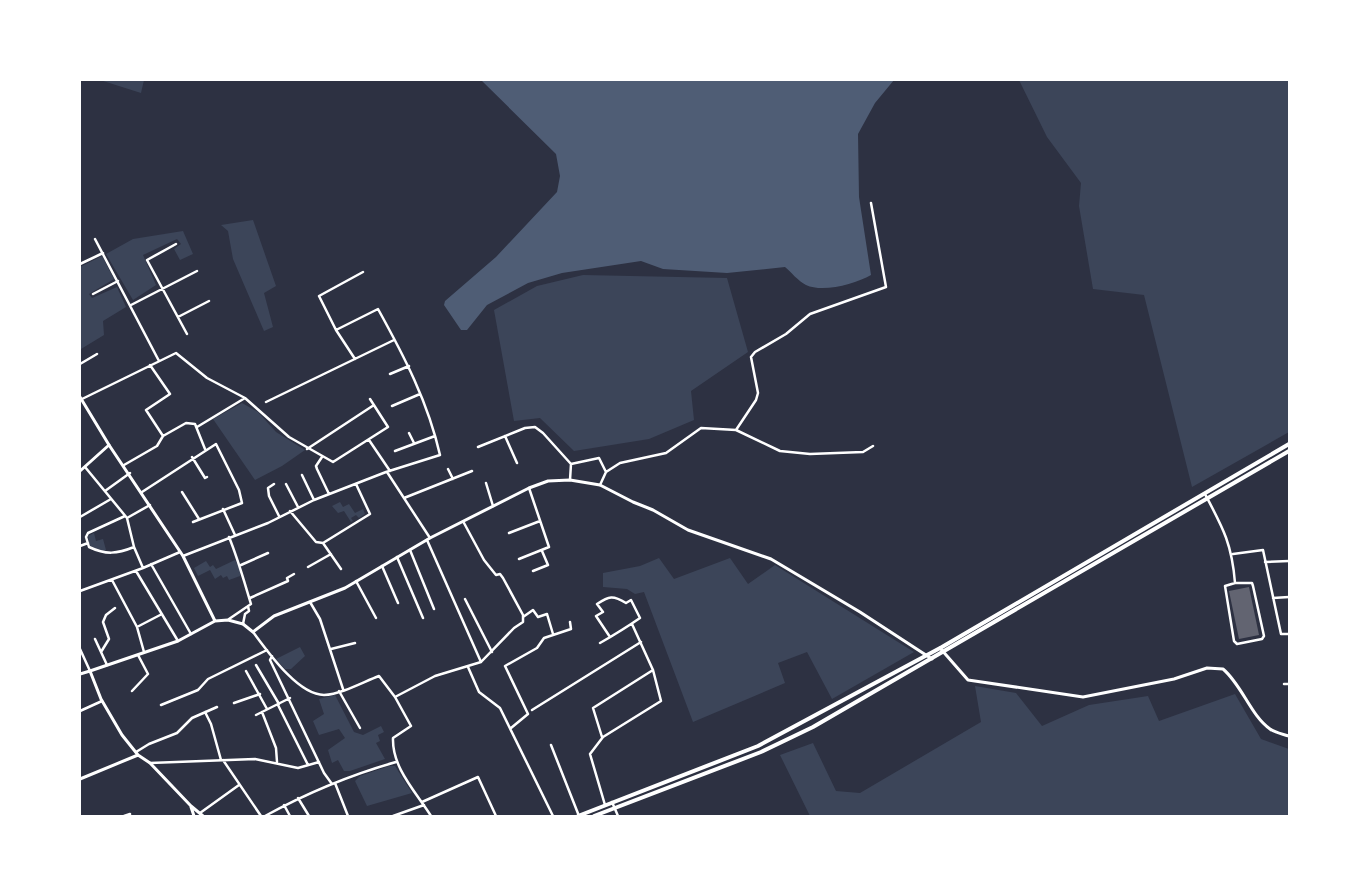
<svg xmlns="http://www.w3.org/2000/svg" width="1369" height="896" font-family="'Crimson Pro',serif">
	<rect width="100%" height="100%" fill="#2d3142"/>
	<path fill="#3c4559" d="M100,80h44l-3,13z
		M1019,80h270v352l-97,55 -48,-192 -51,-6 -14,-83 2,-23 -34,-46z
		M253,220l23,66 -12,7 9,34 -9,4 -31,-72 -5,-28 -7,-6z
		M183,231l10,23 -13,6 -6,-11 7,-5 -4,-5 -34,16 13,30 -23,15 -27,-46 27,-15z
		M102,256l12,23 -25,15 3,4 25,-11 9,20 -23,14 1,14 -23,14 -1,-82z
		M583,275l144,3 21,74 -57,39 3,29 -45,19 -75,12 -34,-33 -26,3 -20,-111 43,-24z
		M242,403l16,9 18,20 29,18 -23,16 -27,14 -42,-61z
		M340,502l3,5 6,-3 6,9 8,-4 2,5 -6,4 -3,-3 -5,3 2,3 -2,1 -7,-11 -6,2 -6,-7z
		M94,533l2,8 7,-2 3,11 -4,1 -12,-5 -2,-10z
		M659,558l15,21 56,-21 18,26 27,-19 139,87 -82,47 -25,-47 -29,11 7,20 -92,39 -49,-130 -9,2 -8,-5 -24,-2v-14l37,-7z
		M235,560l5,9v7l-11,4 -2,-4 -4,2 -2,-3 -6,4 -5,-9 -12,6 -4,-8 12,-7 4,6 3,-2 3,4z
		M300,647l5,9 -14,13h-6l-9,-10z
		M975,686l41,7 26,33 47,-21 59,-9 11,25 76,-27 26,45 28,10v67h-479l-30,-61 33,-12 23,48 24,2 121,-71z
		M335,695l19,37 9,3 18,-9 3,6 -6,3 2,6 -4,2 9,16 -35,12h-6l-6,-11 -6,3 -4,-13 17,-12 -6,-9 -20,6 -6,-14 11,-7 -5,-15z
		M389,766h6l17,27 -45,13 -12,-25 5,-5z"/>
	<path fill="#4f5d75" d="M481,80h413l-19,23 -17,31 1,63 12,78c-16,9 -48,18 -65,10 -8,-4 -15,-13 -21,-18l-58,6 -64,-4 -22,-8 -79,12 -34,10 -41,22 -20,25h-6l-17,-25 1,-4 51,-44 61,-65 3,-16 -4,-22z"/>
	<path fill="#626471" d="M1249,587l10,48 -20,4 -10,-48z"/>
	<g fill="none" stroke-linecap="round" stroke-linejoin="round">
		<path stroke="#fff" stroke-width="2.5" d="M95,239l64,122
			M176,244l-29,16 40,74
			M80,264l23,-11
			M93,294l25,-13
			M131,305l66,-34
			M178,317l31,-16
			M355,359l-19,-29 -17,-34 44,-24
			M80,364l17,-10
			M150,365l20,29 -24,16 17,26
			M390,374l19,-8
			M82,399l94,-46 31,25 38,20 44,39 44,25 55,-35 -18,-28
			M266,402l128,-62
			M392,406l28,-12
			M197,427l48,-29
			M736,430l44,21 30,3 53,-2 10,-6
			M409,433l5,10
			M505,436l12,27
			M369,440l21,31
			M478,447l47,-19 10,-1 8,6 28,31 -1,16
			M307,449l67,-44
			M395,451l40,-15
			M192,457l13,21 2,-1
			M322,457l-6,9 1,3 12,25
			M571,464l28,-6 7,14
			M124,465l33,-19 6,-10 23,-13 9,1 10,25
			M85,467l42,51 7,29 9,21
			M448,469l5,10
			M387,472l43,66
			M302,475l12,25
			M486,483l7,23
			M274,484l-6,4 1,8 10,20
			M286,484l12,23
			M600,485l6,-13 14,-9 46,-10 35,-25 35,2 20,-30 2,-7 -7,-36 4,-5 31,-18 24,-20 76,-27 -15,-84
			M105,491l25,-18
			M142,492l74,-48 23,46 3,13 -49,19
			M182,492l17,27
			M1205,494c18,34 27,50 30,89
			M404,498l68,-27
			M223,509l12,26
			M290,511l26,31 7,1 47,-29 -14,-30
			M125,516l-37,17 -2,4 3,10c17,8 28,7 45,0
			M80,517l31,-18
			M127,518l23,-13
			M509,533l31,-12
			M229,537c9,22 15,44 22,67l-22,15
			M427,540l54,122
			M323,543l18,26
			M80,546l8,-3
			M410,550l24,59
			M1233,554l30,-4 18,84h8
			M183,556l85,-33 46,-23 72,-28 54,-17c-12,-53 -36,-99 -62,-146l-42,21
			M397,557l26,61
			M519,559l30,-12 -20,-59
			M1265,562l24,-1
			M151,564l40,70
			M241,565l27,-12
			M382,566l16,37
			M308,567l23,-13
			M136,571l42,70
			M533,571l15,-6 -6,-14
			M112,580l25,47 7,25
			M356,581l20,37
			M1235,583h17l1,3 11,50 -2,3 -25,5 -3,-3 -9,-55z
			M80,591l63,-23 37,-16
			M250,598l38,-17 -1,-3 7,-4
			M1273,598l16,-1
			M465,599l27,53
			M310,602l10,17 23,70
			M523,617l10,-7 5,7 9,-3 6,20
			M243,624l2,-10 4,-3 -1,-5
			M137,627l25,-13
			M253,632c15,20 45,63 71,63 18,-1 39,-13 55,-19l16,21 16,29 -18,12c-1,30 23,54 38,78
			M95,639l12,26
			M600,643c14,-8 27,-16 40,-25l-9,-18 -5,3c-13,-8 -17,-7 -29,1l6,8 -7,4 14,21
			M80,649l10,22
			M331,649l24,-6
			M101,652l8,-13 -6,-17 3,-7 9,-7
			M272,656l-2,4 54,113 8,11
			M256,665l23,39
			M468,667l11,25 21,16 53,108
			M246,671l21,38
			M1284,684h5
			M132,691l16,-17 -10,-19
			M339,691l21,37
			M395,697l40,-21 46,-14 33,-34 9,-6v-7l-20,-37 -3,-4 -4,1 -12,-15 -20,-37
			M234,703l26,-9
			M161,705l37,-15 10,-11 59,-29
			M278,705l30,60
			M532,710l109,-68
			M80,711l22,-10
			M205,712l6,12 10,36
			M262,712l14,36 1,14
			M256,715l34,-17
			M511,728l17,-14 -23,-48 32,-18 7,-10 27,-9 -1,-7
			M602,737l-9,-29 60,-38
			M551,745l28,71
			M136,752l13,-8 28,-11 15,-15 25,-11
			M223,760l38,56
			M150,763l105,-4 43,9 21,-6
			M335,783l13,33
			M298,798l11,18
			M422,802l56,-25 18,39
			M612,802l6,14
			M284,805l6,11
			M605,805l-15,-51 13,-17 58,-36 -8,-31 -21,-46
			M200,813l39,-28
			M124,816l6,-2
			M265,816c42,-23 85,-41 131,-54
			M393,816l31,-11"/>
		<path stroke="#fff" stroke-width="3" d="M109,445l74,111 32,65
			M940,648l28,32 115,17 91,-18 33,-11 16,1c19,16 28,47 47,60 5,4 13,5 19,7
			M90,671l88,-30 37,-20 13,-1 15,4 10,8 21,-16 71,-28 85,-50 99,-50 19,-7 22,-1 30,5 33,17 20,8 35,20 83,29 89,53 72,47"/>
		<path stroke="#fff" stroke-width="3" d="M80,397l29,48 -29,26
			M80,674l10,-3 11,28 21,36 16,20 12,8 41,43 12,10
			M80,779l58,-24
			M191,807l3,9"/>
		<path stroke="#fff" stroke-width="4" d="M578,816l180,-70 184,-99 347,-203
			M594,816l167,-64 52,-25 476,-276"/>
	</g>
	<rect width="1369" height="896" fill="none" stroke="#ffffff" stroke-width="162"/>
</svg>
